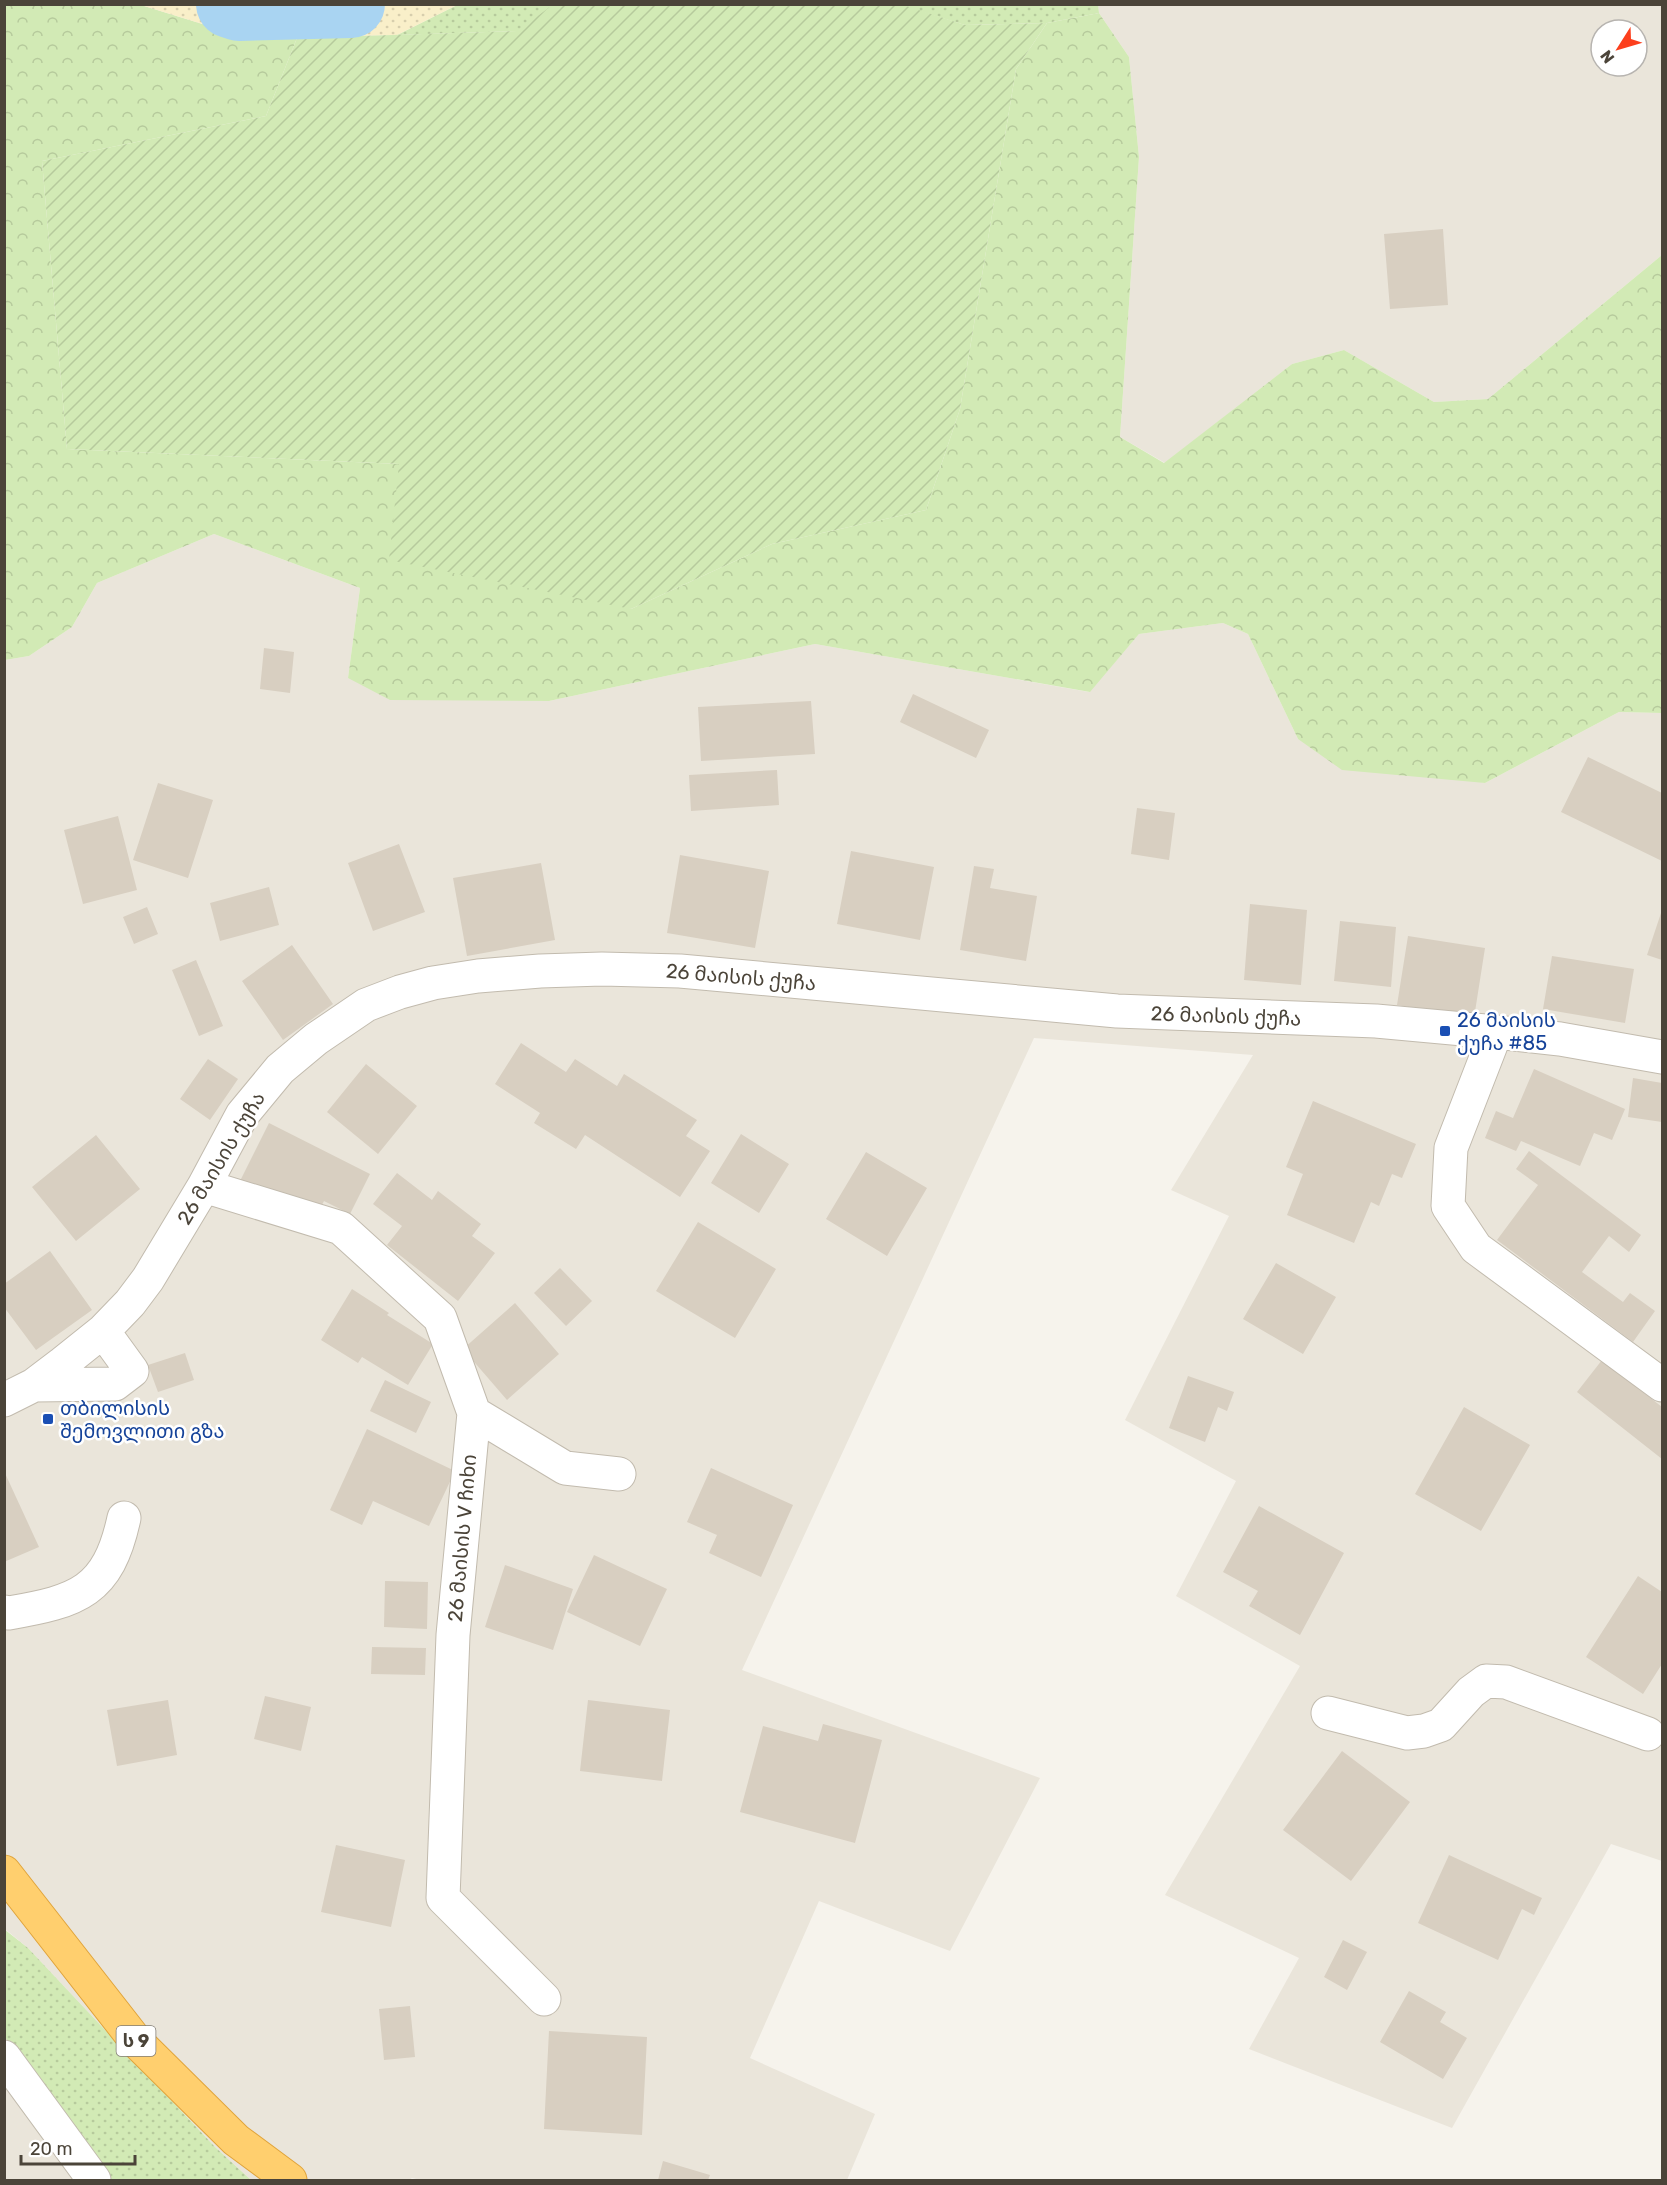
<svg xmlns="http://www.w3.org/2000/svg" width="1667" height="2185" font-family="Rubik,'Noto Sans Georgian',sans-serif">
	<defs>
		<pattern id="grass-dots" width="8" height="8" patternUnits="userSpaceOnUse" patternTransform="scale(1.5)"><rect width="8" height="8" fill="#d2eab5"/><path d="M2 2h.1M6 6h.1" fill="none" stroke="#b6ca9c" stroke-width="1.8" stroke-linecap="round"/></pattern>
		<pattern id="forest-crowns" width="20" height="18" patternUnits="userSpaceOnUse" patternTransform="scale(1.5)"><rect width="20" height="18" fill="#d2eab5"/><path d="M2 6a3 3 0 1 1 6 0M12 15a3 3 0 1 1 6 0" fill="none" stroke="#b6ca9c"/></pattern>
		<pattern id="sand-dots" width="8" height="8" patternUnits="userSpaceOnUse" patternTransform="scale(1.5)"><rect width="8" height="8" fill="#f9efc9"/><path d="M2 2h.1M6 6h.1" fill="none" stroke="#d7cead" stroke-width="1.8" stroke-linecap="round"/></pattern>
		<pattern id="garden-furrows" width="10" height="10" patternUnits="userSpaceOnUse" patternTransform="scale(1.5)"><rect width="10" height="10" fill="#d2eab5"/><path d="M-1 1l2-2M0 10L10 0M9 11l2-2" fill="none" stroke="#b6ca9c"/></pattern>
	</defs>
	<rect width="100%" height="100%" fill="#f6f3ec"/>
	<path fill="#eae5da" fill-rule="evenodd" d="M1098,5h564v250l-174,144 -54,3 -90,-52 -52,14 -127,99 -45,-26 19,-280 -10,-100 -30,-44zM1601,30h36v36h-36z
		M214,534l146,54 -12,90 201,23 266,-57 274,48 50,-58 84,-11 25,11 50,105 187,44 134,-71 43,1v1148l-51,-17 -159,284 -203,-79 50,-91 -134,-63 135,-229 -124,-70 60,-115 -111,-61 104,-204 -58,-26 82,-135 -219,-17 -292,632 298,108 -90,173 -131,-50 -69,157 125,56 -28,66h-426l-9,-2 -3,2h-158l-36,-33 -187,-199 -23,-19v-1269l24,-4 43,-29 25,-44z
		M5,2037l102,143h-102z"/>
	<path fill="url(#grass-dots)" d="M1098,4l1,9 -52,10 -82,2 -65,-20z
		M457,5h97l-36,26 -121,4z
		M4,1929l24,19 187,199 36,33h-144l-102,-143z"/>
	<path fill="url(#forest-crowns)" d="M5,5h136l110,34 46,-1 -31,78 -224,45 25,288 332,15 232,145 141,-65 154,-34 34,-101 56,-340 31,-46 52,-10 30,44 10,100 -19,280 44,26 128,-99 52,-14 90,52 54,-3 174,-144v458l-43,-1 -134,71 -143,-13 -44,-31 -50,-105 -25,-11 -84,11 -49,58 -275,-48 -266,57 -159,-1 -42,-22 12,-90 -146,-54 -117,49 -25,44 -43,29 -24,4z"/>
	<path fill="url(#sand-dots)" d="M141,5l316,-1v1l-60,30 -146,4z"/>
	<path fill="url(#garden-furrows)" d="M554,4h346l65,21 82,-2 -31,46 -56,340 -34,101 -154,34 -141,65 -242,-49 10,-96 -332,-15 -25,-288 224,-45 31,-78 220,-7z"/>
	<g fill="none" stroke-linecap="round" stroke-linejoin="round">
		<path stroke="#a9d4f2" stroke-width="68" d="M230,4l9,3 112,-3"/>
	</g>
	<path fill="#d8cfc1" d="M1443,229l5,76 -58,4 -6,-75z
		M264,648l30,4 -4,41 -30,-4z
		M913,694l76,36 -13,28 -76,-36z
		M811,701l4,53 -114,7 -3,-54z
		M1588,757l74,36v68l-101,-49z
		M777,770l2,35 -88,6 -2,-36z
		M158,783l55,17 -25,78 -55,-18z
		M1137,808l38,5 -6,47 -38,-6z
		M118,816l19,74 -54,14 -19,-74z
		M399,844l26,68 -52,19 -25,-68z
		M851,851l83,16 -14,73 -83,-16z
		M680,855l89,16 -14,77 -88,-15z
		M541,863l14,77 -88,16 -14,-78z
		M974,866l20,3 -4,19 47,8 -11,65 -66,-11z
		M269,887l10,38 -59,16 -10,-38z
		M1250,904l57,6 -6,75 -57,-5z
		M147,907l11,27 -24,10 -11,-27z
		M1662,910v50l-15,-5z
		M1340,921l56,6 -5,60 -57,-6z
		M1408,936l77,12 -11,70 -77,-13z
		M292,945l41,59 -50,36 -41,-59z
		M1552,956l82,13 -9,54 -82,-14z
		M196,960l27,66 -24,10 -27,-66z
		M521,1043l45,29 9,-13 42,27 7,-12 73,46 -11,16 24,15 -30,46 -95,-62 -9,14 -42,-26 6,-10 -45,-29z
		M208,1059l30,20 -28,41 -30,-21z
		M366,1064l51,42 -39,48 -51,-42z
		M1534,1069l91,40 -13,31 -18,-7 -14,33 -59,-25 -5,10 -31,-13 11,-27 17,7z
		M1633,1078l29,5v39l-34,-5z
		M1313,1101l103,43 -14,34 -10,-4 -13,32 -8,-4 -17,41 -67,-28 16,-41 -17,-7z
		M269,1123l101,51 -20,40 -26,-13 -9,17 -75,-37z
		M741,1134l48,30 -30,49 -48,-30z
		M96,1135l44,54 -64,52 -44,-54z
		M1529,1151l112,84 -12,17 -20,-16 -27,36 41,30 7,-9 25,18 -22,31 -136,-102 41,-55 -22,-16z
		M866,1152l61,36 -40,68 -61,-37z
		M397,1173l35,27 6,-9 43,33 -9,12 23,17 -37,48 -71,-56 15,-19 -29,-22z
		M698,1222l78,47 -41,69 -79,-47z
		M50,1251l42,59 -56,40 -32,-43v-23z
		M1276,1263l60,34 -33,57 -60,-35z
		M560,1268l32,33 -26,25 -32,-33z
		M352,1289l37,24 -2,2 46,29 -25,41 -46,-28 -4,6 -37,-23z
		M515,1303l44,51 -52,46 -44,-51z
		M185,1353l9,27 -36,12 -10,-27z
		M1602,1360l60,47v52l-85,-67z
		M1188,1376l46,16 -7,19 -9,-4 -13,35 -36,-14z
		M385,1380l46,22 -15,31 -46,-22z
		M1464,1407l66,38 -49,86 -66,-37z
		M367,1429l88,42 -26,55 -56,-25 -11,24 -32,-15z
		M711,1468l82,37 -32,72 -52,-24 8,-18 -30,-13z
		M4,1471l35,76 -35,15z
		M1259,1506l85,47 -44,82 -51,-29 9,-15 -35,-19z
		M594,1555l73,34 -27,57 -73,-34z
		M505,1565l68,24 -20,61 -68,-23z
		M1638,1576l24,16v72l-19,30 -57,-37z
		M385,1581l43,1 -1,47 -43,-2z
		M372,1647l54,1 -1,27 -54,-1z
		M265,1696l46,11 -10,44 -47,-12z
		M168,1700l9,55 -60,11 -10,-56z
		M588,1700l82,10 -8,71 -82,-10z
		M823,1724l59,16 -27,103 -115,-31 23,-86 55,15z
		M1342,1751l68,51 -59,79 -68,-51z
		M336,1845l69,15 -14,67 -70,-15z
		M1449,1855l93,43 -8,17 -12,-6 -24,51 -80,-37z
		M1343,1940l24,12 -20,38 -23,-13z
		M1409,1991l37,21 -6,10 27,16 -24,41 -63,-37z
		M410,2006l5,51 -31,3 -5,-51z
		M549,2031l98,6 -5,98 -98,-6z
		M663,2161l47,14 -2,5h-50z"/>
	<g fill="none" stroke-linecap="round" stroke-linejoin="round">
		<g stroke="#c2bbae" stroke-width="35">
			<path id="minor" d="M1496,1032l-45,116 -3,58 28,42 186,137
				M204,1186l137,42 99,90 34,95 -21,222 -10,263 101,101
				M34,1385l81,-1 17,-13 -29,-40
				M4,1400l30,-15 29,-22 40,-32 27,-28 18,-24 56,-93 38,-71 38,-46 36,-30 50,-34 34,-13 33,-9 45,-7 62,-5 62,-2 78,2 437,40 259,10 120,11 64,7 102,18
				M474,1413l91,55 54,6
				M4,1612l5,1c69,-12 99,-21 115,-95
				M1328,1713l79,20 17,-2 17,-6 30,-33 15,-11 20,1 142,52
				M4,2057l90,123"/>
		</g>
		<g stroke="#e0a43c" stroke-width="35">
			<path id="highway" d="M4,1872l132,169 100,99 54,40"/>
		</g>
		<use href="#minor" stroke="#fff" stroke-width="33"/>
		<use href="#highway" stroke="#ffcf6e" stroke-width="33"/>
	</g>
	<g fill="#1a4fb4" stroke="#fff" stroke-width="2">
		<rect x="1439" y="1025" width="12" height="12" rx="3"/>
		<rect x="42" y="1413" width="12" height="12" rx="3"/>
	</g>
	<g text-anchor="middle" stroke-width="5" stroke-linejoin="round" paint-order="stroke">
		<rect fill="#fff" stroke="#817c74" stroke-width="1.5" x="116.5" y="2026" width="39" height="30" rx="4.5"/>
		<g font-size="18" font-weight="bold" fill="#4b4439">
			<text x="136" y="2047">ს 9</text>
		</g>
		<g font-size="20" fill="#4b4439" stroke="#fff">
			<text transform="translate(741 977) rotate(5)" y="7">26 მაისის ქუჩა</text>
			<text transform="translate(1226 1016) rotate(2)" y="7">26 მაისის ქუჩა</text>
			<text transform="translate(221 1158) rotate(-59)" y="7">26 მაისის ქუჩა</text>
			<text transform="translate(462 1538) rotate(-85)" y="7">26 მაისის V ჩიხი</text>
		</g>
		<g font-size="20" fill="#164399" stroke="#fff" text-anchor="start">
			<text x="1457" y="1027">26 მაისის<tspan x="1457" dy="23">ქუჩა #85</tspan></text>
			<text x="60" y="1415">თბილისის<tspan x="60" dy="23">შემოვლითი გზა</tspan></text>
		</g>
	</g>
	<rect width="1667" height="2185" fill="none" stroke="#4b4439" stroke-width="12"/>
	<g transform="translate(1619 48) rotate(233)"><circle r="28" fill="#ffffff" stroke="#b7b4b0" stroke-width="1.5"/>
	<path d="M0-4.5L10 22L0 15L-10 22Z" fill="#fc3f1d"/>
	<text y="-9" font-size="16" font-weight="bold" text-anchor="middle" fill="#4b4439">N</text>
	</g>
	<path d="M21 2155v9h114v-9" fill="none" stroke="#4b4439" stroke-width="3"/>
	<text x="30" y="2155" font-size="18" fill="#4b4439" stroke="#ffffff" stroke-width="4.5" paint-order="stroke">20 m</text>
</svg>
